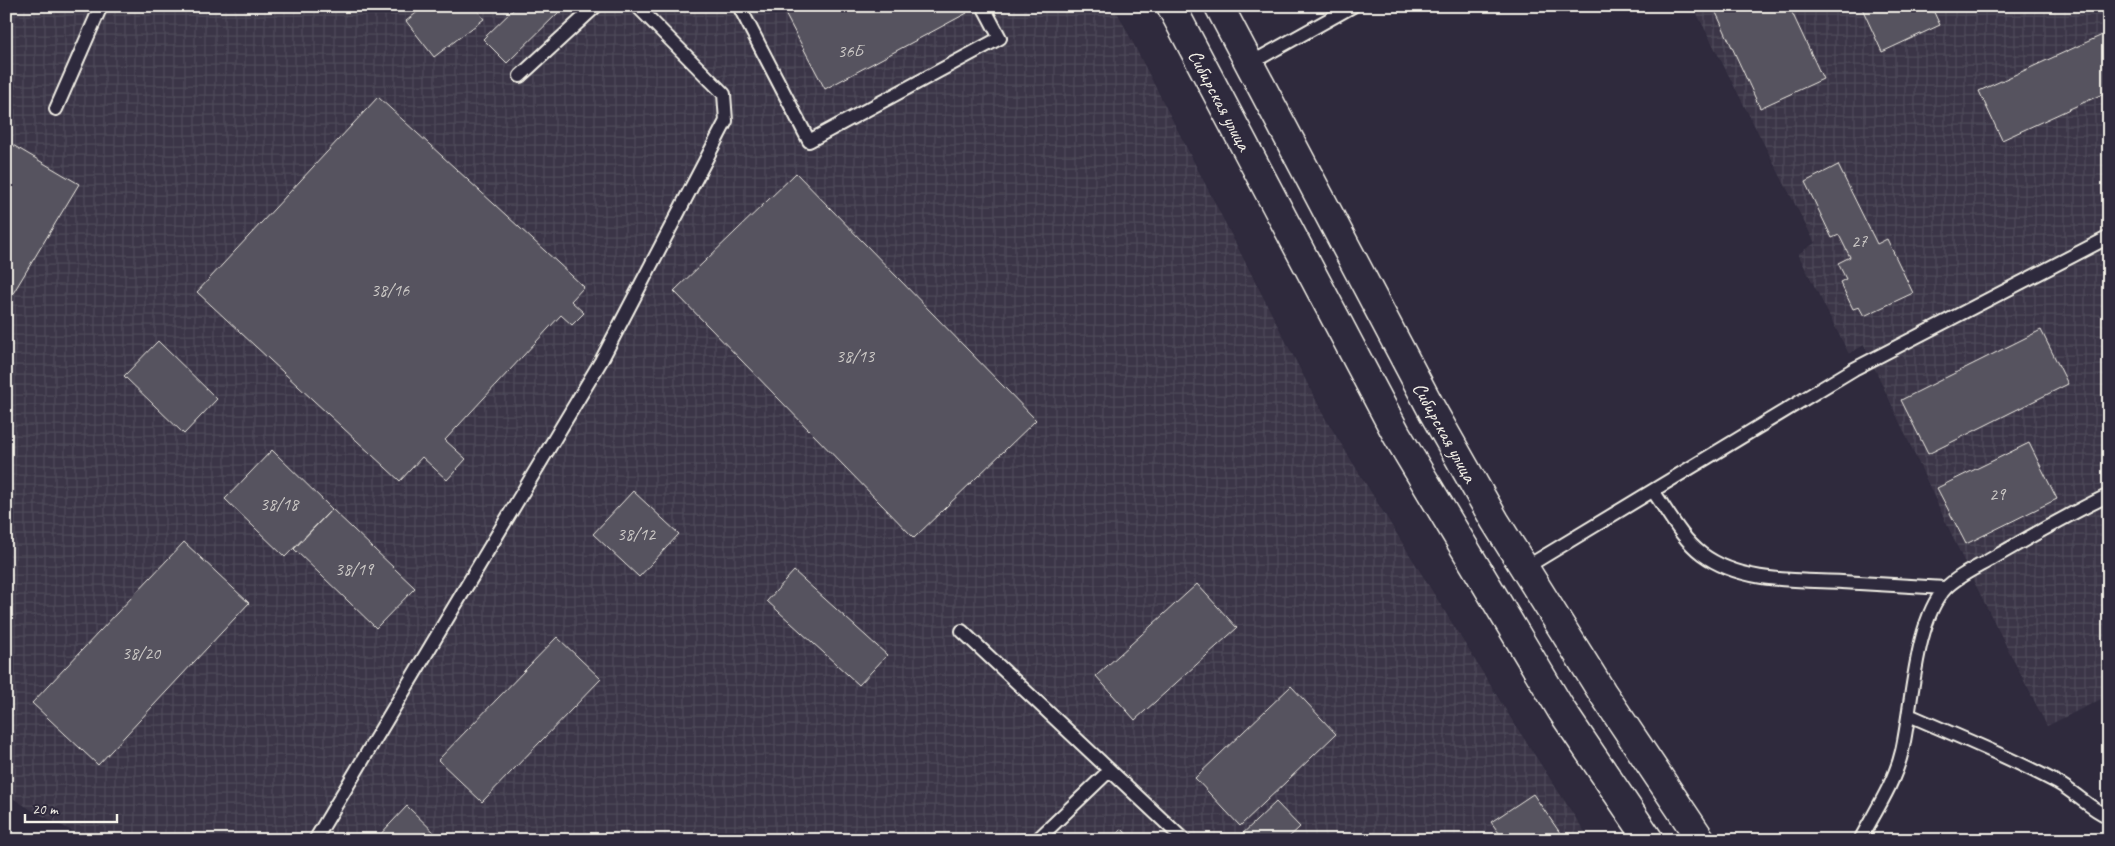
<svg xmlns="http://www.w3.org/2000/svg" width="2115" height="846" font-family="Caveat,sans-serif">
	<defs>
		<pattern id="industrial-grid" width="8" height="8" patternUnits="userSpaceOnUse" patternTransform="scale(1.25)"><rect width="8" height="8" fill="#3b3647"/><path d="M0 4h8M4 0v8" fill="none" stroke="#4e4a59"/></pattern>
	</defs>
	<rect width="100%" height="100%" fill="#2f2a3d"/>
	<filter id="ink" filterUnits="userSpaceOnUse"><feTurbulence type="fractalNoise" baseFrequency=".02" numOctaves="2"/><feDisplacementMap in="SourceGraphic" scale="10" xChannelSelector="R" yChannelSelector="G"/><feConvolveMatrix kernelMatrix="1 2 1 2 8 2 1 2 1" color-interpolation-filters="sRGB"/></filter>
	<g filter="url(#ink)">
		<path fill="url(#industrial-grid)" d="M6,6h1108l211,412 190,307 75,115h-1500l-55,-28 -29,-18z
			M1693,6h416v689l-62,31 -78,-154 -105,-227 -15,9 -51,-100 17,-11z"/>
		<path fill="#56525f" stroke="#f4f1e8" d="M425,6h49l10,13 -50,38 -28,-36z
			M517,6h48l-58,57 -24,-24z
			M781,6h182l4,7 -142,76z
			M1713,6h76l34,73 -63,29z
			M1861,6h70l9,19 -58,27z
			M2109,32v59l-107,49 -23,-49z
			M378,97l206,190 -13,14 13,12 -12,12 -11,-10 -116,125 21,19 -19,21 -25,-23 -22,24 -203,-189z
			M6,141l73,43 -73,121z
			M1838,165l39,79 10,-5 26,54 -49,23 -5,-9 -6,2 -13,-27 6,-3 -8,-16 12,-6 -11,-22 -7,3 -27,-56z
			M796,173l240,247 -122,118 -240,-247z
			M2041,330l27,54 -140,70 -27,-54z
			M158,341l59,58 -33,35 -60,-58z
			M2029,443l28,56 -91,45 -29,-56z
			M272,450l60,59 -47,48 -60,-58z
			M633,491l46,43 -40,43 -46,-43z
			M332,509l83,79 -39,40 -82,-79z
			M184,542l65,61 -151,162 -66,-62z
			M794,571l93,84 -28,30 -92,-84z
			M1197,584l40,44 -102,92 -39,-44z
			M557,637l44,42 -119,123 -44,-42z
			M1291,686l45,48 -96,92 -45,-48z
			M1533,794l32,46h-61l-13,-18z
			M1276,802l24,25 -14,13 -49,-1z
			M407,806l35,34h-67z
			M1122,829l10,11h-23z"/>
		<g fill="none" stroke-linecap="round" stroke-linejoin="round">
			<g stroke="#f4f1e8" stroke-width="16">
				<path id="service" d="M739,6l70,135 191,-103 -17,-32
					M1249,64l104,-58
					M520,76l76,-70
					M56,109l45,-103
					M1653,491c15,21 28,47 49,63 39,29 95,26 140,28 35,2 69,4 103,6
					M1523,569l331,-200 255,-132
					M962,631l222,209
					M1909,715c50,22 101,42 149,68 18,10 32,26 51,34
					M315,840l286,-479 125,-240 -2,-27 -87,-88
					M1037,840l72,-69
					M1860,840c15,-28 35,-58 42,-89 10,-43 13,-131 43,-162 12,-13 33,-22 48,-31 38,-22 76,-44 116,-63"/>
			</g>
			<g stroke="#f4f1e8" stroke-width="31">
				<path id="primary" d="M1171,6l226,429 165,276 87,129
					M1219,6l213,404 63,111 107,171 99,148"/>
			</g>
			<use href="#service" stroke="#2f2a3d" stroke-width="12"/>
			<use href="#primary" stroke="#2f2a3d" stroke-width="28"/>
		</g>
	</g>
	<g text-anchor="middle" stroke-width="4" stroke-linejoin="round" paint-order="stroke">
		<g font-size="18" fill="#ccc9c6">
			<text x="850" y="57">36Б</text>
			<text x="1859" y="247">27</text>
			<text x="390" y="296">38/16</text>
			<text x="855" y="362">38/13</text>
			<text x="1997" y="500">29</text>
			<text x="279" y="510">38/18</text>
			<text x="636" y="540">38/12</text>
			<text x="354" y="575">38/19</text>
			<text x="141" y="659">38/20</text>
		</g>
		<g font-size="20" fill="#f4f1e8" stroke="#2f2a3d">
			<text transform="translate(1220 100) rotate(62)" y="7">Сибирская улица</text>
			<text transform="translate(1445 432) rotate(61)" y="7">Сибирская улица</text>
		</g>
	</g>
	<rect width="2115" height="846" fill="none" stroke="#2f2a3d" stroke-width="25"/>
	<rect x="12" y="12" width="2090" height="821" fill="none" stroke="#f4f1e8" stroke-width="2" filter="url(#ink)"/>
	<path d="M25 814v8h92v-8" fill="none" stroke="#f4f1e8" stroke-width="2.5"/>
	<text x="32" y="814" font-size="15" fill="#f4f1e8" stroke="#2f2a3d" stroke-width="4" paint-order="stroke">20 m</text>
</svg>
